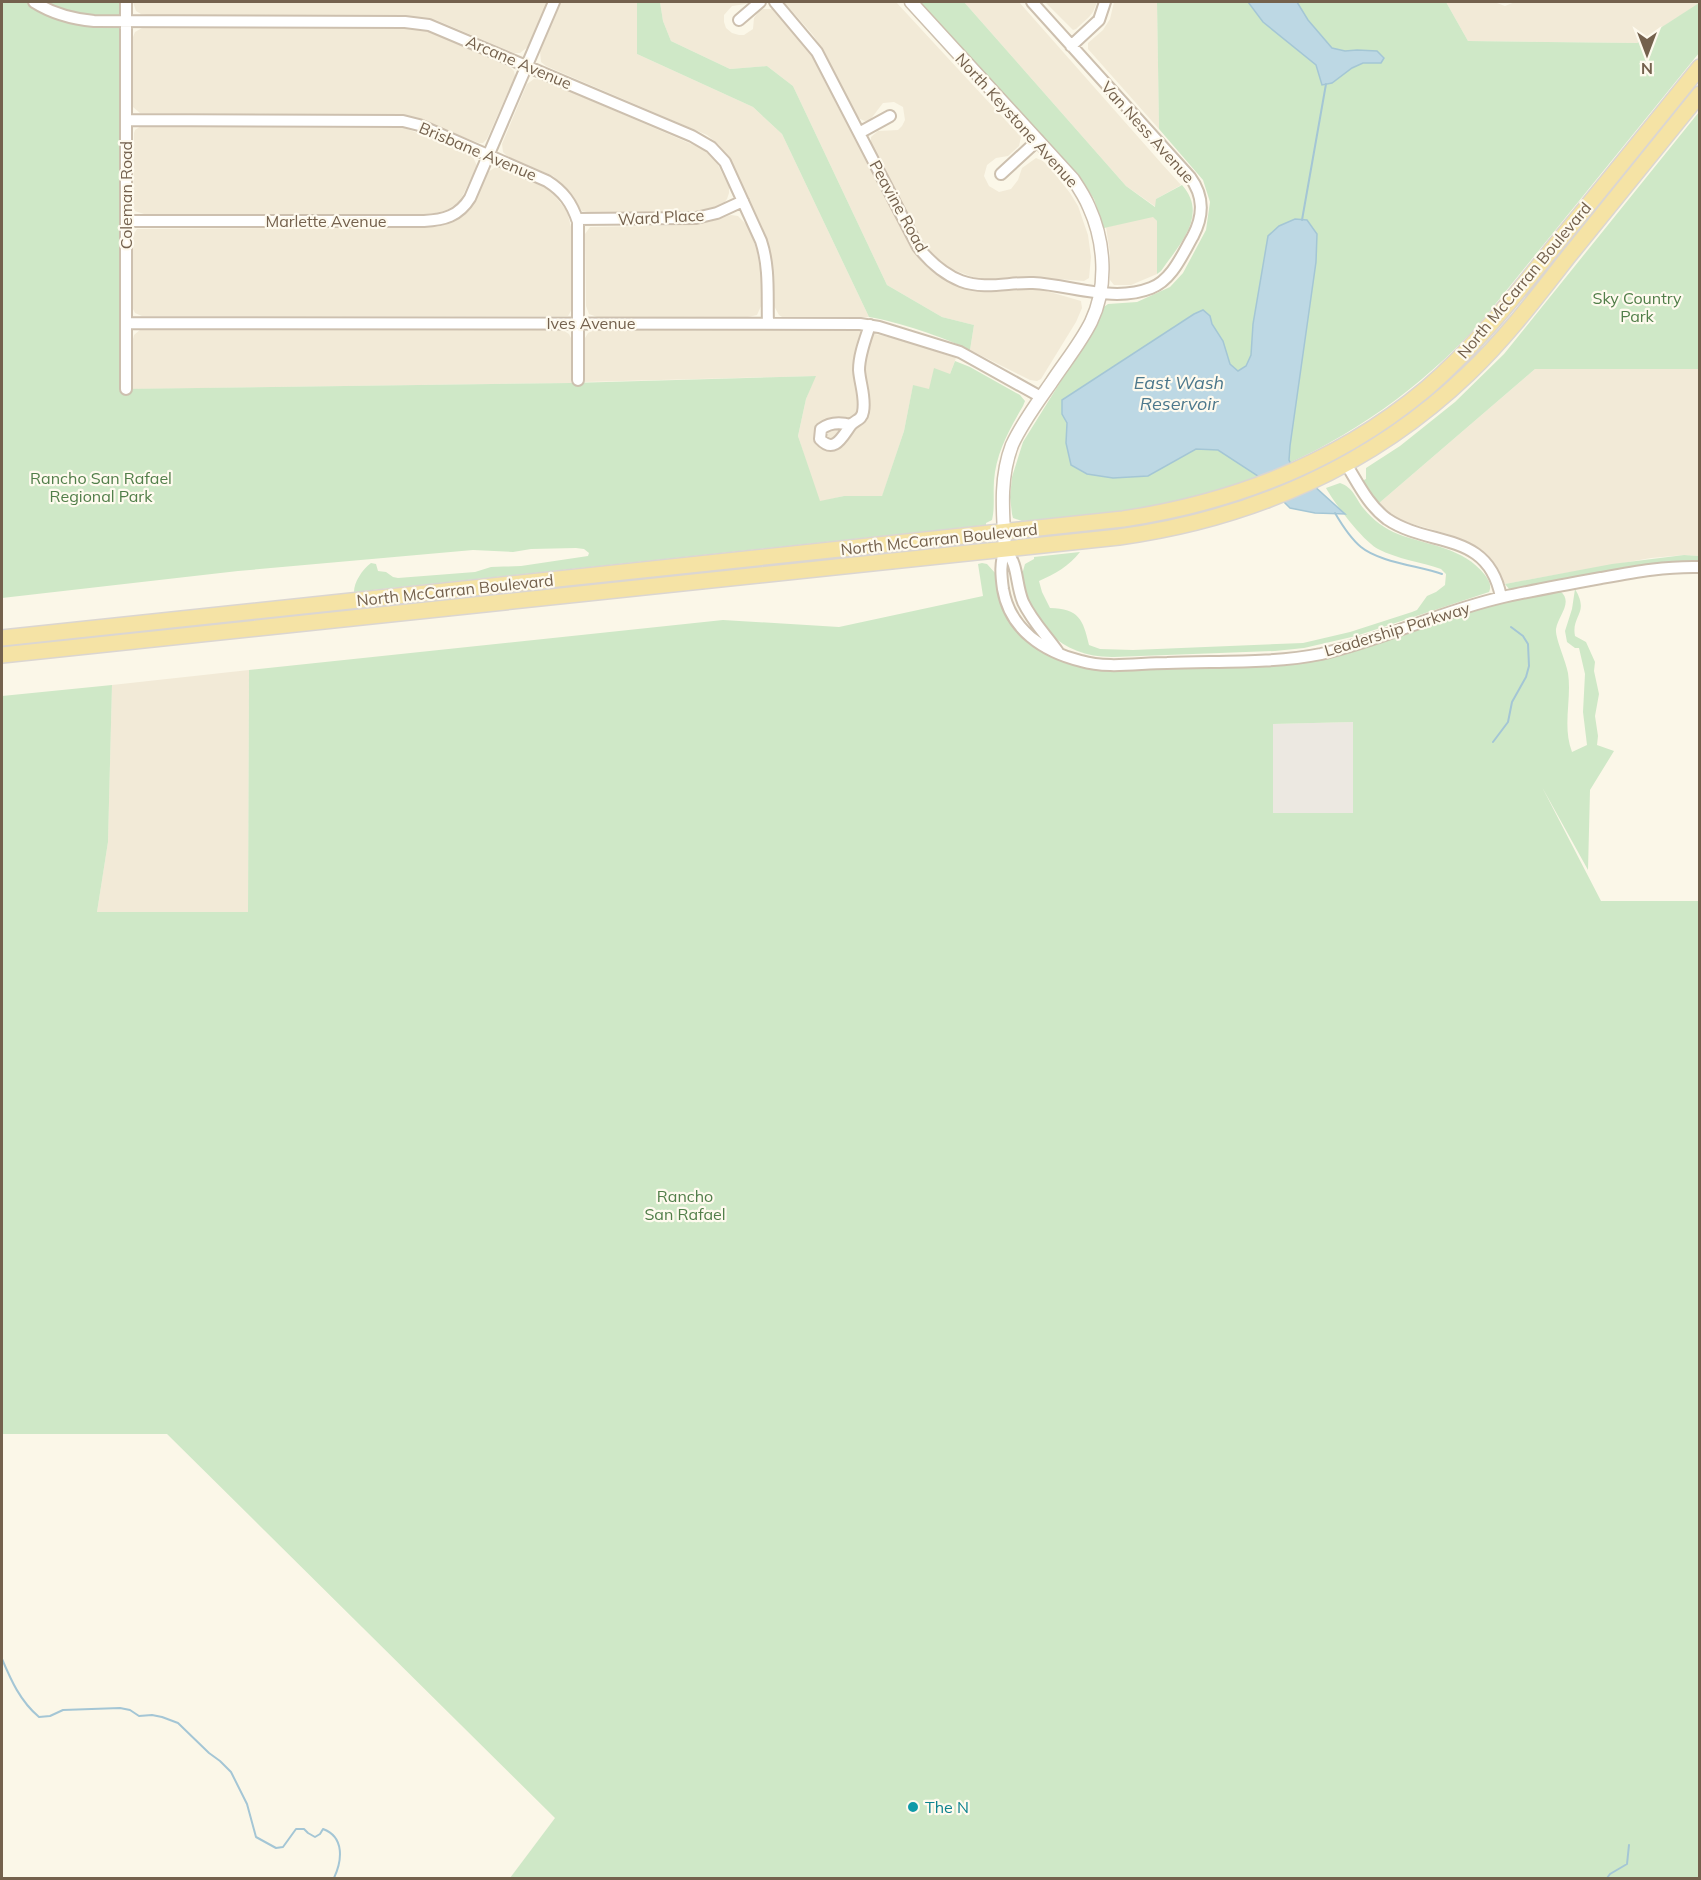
<svg xmlns="http://www.w3.org/2000/svg" width="1701" height="1880" font-family="Mulish,sans-serif">
	<rect width="100%" height="100%" fill="#fbf7e8"/>
	<path fill="#f2ead7" d="M133,2h415l-19,44 -9,7h-6l-78,-33 -12,-2 -33,-3h-245l-5,-1 -5,-3z
		M561,2h76v52l116,53 29,27 87,183h-87l-3,-2 -5,-9 -1,-41 -8,-30 -34,-75 -12,-15 -12,-10 -161,-69 -5,-4 -1,-11z
		M660,2h91l-5,2 -14,2 -8,9v7l2,6 6,5 7,2h5l9,-6 1,-11 5,-7 4,-2h10l32,36 7,12 52,101 50,92 7,11 8,8 21,14 21,8 22,1 37,-3 13,1 38,11 1,7 -6,14 -35,57 -4,2 -7,-1 -60,-30 4,-25 -32,-8 -55,-32 -94,-199 -26,-20 -37,3 -59,-28 -8,-20z
		M784,2h112l125,135 -2,9 -11,10 -12,2 -9,7 -3,11 5,10 10,6 12,-3 7,-9 4,-12 14,-10 7,3 7,7 20,25 8,13 10,29 3,22 -2,21 -5,3 -55,-4 -43,3 -11,-2 -26,-10 -10,-7 -17,-19 -51,-99v-6l7,-6 20,-1 4,-4 3,-6 -2,-13 -9,-5 -11,1 -13,17 -5,1 -5,-2 -3,-3 -30,-59 -14,-22z
		M964,2h55l143,162 19,21 -25,14v8l-30,-21z
		M1045,2h52l-4,10 -4,5 -13,12 -3,1z
		M1114,2h43l2,127 -71,-80v-6l15,-13 7,-11z
		M1446,2h48l11,4 10,-4h184l1,1 -63,40 -169,-2z
		M142,28h273l23,6 69,30 7,7 1,5 -28,63 -4,4h-4l-75,-28 -264,-2 -7,-6v-70l2,-5z
		M534,79l10,1 161,70 10,9 14,28v6l-2,6 -3,4 -13,6 -18,3h-106l-5,-1 -16,-23 -13,-12 -46,-20 -4,-4 -1,-8 25,-60z
		M141,126l264,2 64,26 4,3 4,9 -17,35 -13,9 -16,4h-287l-9,-3 -2,-4 1,-74 1,-3z
		M496,167l5,1 49,22 17,21 4,16 1,82 -4,7h-426l-7,-3 -2,-4v-74l4,-6 301,-2 16,-6 16,-12 18,-37z
		M731,215l7,1 10,10 9,25 4,24v31l-4,9 -9,2h-151l-8,-3 -3,-8 -1,-72 5,-7 99,-2 20,-3z
		M1153,216l4,5v53l-26,11h-17l-4,-5v-26l-4,-27z
		M141,329h420l8,5 2,4v45l-438,6v-50l1,-4z
		M601,329l255,1 42,9 58,19 -6,16 -21,16 -16,-4 -9,45 -22,66 -38,-1 -25,6 -21,-66 8,-37 9,-23 -231,6 1,-44 3,-5 4,-2z
		M1535,369h164v187l-15,-1 -33,3 -146,26 -13,-21 -18,-17 -26,-12 -46,-13 -10,-5 -14,-12z
		M249,670l-1,242h-151l11,-70 4,-157z"/>
	<path fill="#ece8e1" d="M1353,722v92h-80v-90z"/>
	<path fill="#cfe8c7" fill-rule="evenodd" d="M2,2h118v387l451,-6 245,-7 -10,23 -8,37 22,65 24,-5h38l22,-65 9,-46 16,4 5,-21 16,6 5,-13 15,6 50,28 5,6 -2,5c-14,24 -27,47 -29,75 -1,13 1,27 -2,39l-6,3v2l-632,67c0,-10 8,-22 17,-29l5,1 2,7 8,1 7,5 5,1 77,-6 16,-5 30,-1 67,-10 1,-3 -5,-4 -8,-1 -45,1 -18,3 -40,-2 -235,21 -236,27z
		M637,2h23l3,19 8,20 59,28 37,-3 26,20 94,199 55,32 32,8 -4,25c-27,-13 -71,-28 -101,-33l-87,-183 -29,-27 -116,-53z
		M919,2h45l162,184 29,21 1,-8 26,-14c27,30 -3,60 -21,86l-4,3v-53l-4,-4 -49,11 -10,-29 -16,-25z
		M1157,2h289l22,39 169,2 62,-40v50l-219,270c-86,95 -200,160 -327,183 -44,8 -88,11 -131,15l-9,-3 -1,-4 -2,-17 2,-20 11,-35 61,-98 17,-35 7,-5 29,-2 33,-15 13,-14 23,-43 4,-28 -7,-22 -44,-51z
		M1699,112v257h-164l-157,135 -16,-23 4,-2v-11l34,-22 55,-44 49,-48z
		M1340,483c14,5 15,15 24,26 9,11 21,20 34,25 31,12 65,13 87,41 4,6 7,10 4,17l-133,44 -52,12 -29,3 -161,6c-53,1 -85,-34 -93,-85l2,-1 2,-7 9,-5v-2l46,-5c-11,14 -25,22 -41,29l3,11 8,16c29,1 33,11 39,37l11,4 33,1 170,-7 47,-11 62,-20 5,-2 10,-14 9,-4 9,-7 1,-11 -5,-5c-20,-7 -44,-10 -63,-20 -16,-9 -43,-45 -52,-61z
		M1684,555l15,1v6l-15,-1 -34,3 -138,25h-3l-4,-5 107,-20z
		M982,563l5,1 9,10h3l2,18 38,55 14,10 16,7 31,7 173,-6 99,-20 109,-37 79,-17c14,11 -2,25 -4,38 -1,9 10,32 12,44 4,26 -6,53 4,79l15,-7 -4,-33 2,-38 -6,-26h-4l-8,-6 -2,-11 7,-22 3,-20c15,25 -4,26 0,47l11,6 9,20 -1,9 5,23 -4,22 3,20 -1,9 17,6 -24,39 -2,80 -46,-83 59,114h98v977h-1189l45,-60 -388,-384h-165v-738l110,-11 -4,157 -11,70h151l1,-242 474,-50 116,7 144,-31 -5,-32zM1353,722v91h-80v-89z"/>
	<path fill="#bdd8e4" stroke="#a4c6d5" stroke-width="1.5" d="M1248,2h49l11,18 24,28 13,3 12,-1 20,1 7,7 -3,5h-18l-11,5 -20,15 -10,2 -6,-20 -53,-43z
		M1295,219l12,1 10,14 -1,28 -26,184 -1,14 8,18 17,8 31,28 -30,-1 -25,-5 -32,-32 -40,-26 -22,-1 -48,27 -35,2 -26,-4 -16,-9 -5,-22 1,-20 -5,-9v-14l132,-86 9,-4 7,6 2,8 11,17 7,23 8,7 8,-5 5,-11 2,-31 15,-88 11,-10z"/>
	<g fill="none" stroke-linecap="round" stroke-linejoin="round">
		<path stroke="#a4c6d5" stroke-width="2" d="M1302,220l24,-136
			M1335,513c7,12 15,25 26,34 18,15 58,19 81,27
			M1493,742l15,-20 4,-20 14,-25 3,-11 -1,-22 -5,-8 -12,-9
			M2,1659c9,21 18,42 37,58l11,-1 13,-6 57,-2 10,2 9,6 13,-1 10,2 16,6 31,30 11,8 11,11 16,32 9,33 20,11 7,-1 13,-18h8l4,4 7,4 5,-3 3,-5c22,8 19,32 11,49
			M1607,1878l3,-4 17,-10 2,-19"/>
		<g stroke="#cdc0af" stroke-width="14">
			<path id="minor" d="M34,2c19,12 38,17 60,19l311,1 24,3 263,111 19,11 14,15 36,79c9,27 6,55 7,83
				M126,2v387
				M775,2l42,50 101,195c12,15 25,27 43,34 24,9 48,1 72,2 39,2 80,20 118,5 21,-8 31,-33 42,-52 11,-21 11,-40 -3,-59l-158,-175
				M739,20l21,-18
				M1071,46l28,-26 6,-18
				M126,120l277,1 16,4 128,56c16,10 25,22 31,41v158
				M859,133l31,-17
				M1001,174l37,-34
				M577,219l119,-1 21,-5 26,-12
				M126,221h298c20,-1 35,-5 46,-23l84,-196
				M126,323l734,1 19,3 81,25 81,45
				M851,425c-11,-3 -21,-3 -30,4l-1,10c15,16 23,-4 31,-14 4,-5 11,-5 12,-13 3,-14 -3,-28 -4,-42 0,-15 6,-30 11,-45
				M1346,464c12,19 22,41 41,55 43,29 101,11 114,78
				M1058,652c-12,-17 -26,-31 -35,-50 -8,-20 -4,-37 -18,-53 -5,14 -4,26 -2,40 7,41 41,63 78,72 27,8 58,2 86,2 51,-2 104,1 154,-9 62,-14 120,-43 182,-57 32,-7 65,-13 98,-19 33,-6 65,-12 99,-11"/>
		</g>
		<g stroke="#cdc0af" stroke-width="15">
			<path id="tertiary" d="M911,2l162,177c6,9 12,18 16,28 16,35 19,80 2,115 -11,22 -27,41 -40,61 -14,20 -29,40 -39,62 -13,34 -9,69 -7,104"/>
		</g>
		<g stroke="#dbd6d1" stroke-width="18">
			<path id="primary" d="M2,638l1121,-119c113,-17 216,-57 304,-131 50,-43 89,-94 130,-145 48,-58 95,-117 143,-176
				M2,655l1117,-118c131,-18 252,-70 349,-163 37,-35 68,-76 100,-117 44,-54 88,-108 132,-163"/>
		</g>
		<use href="#minor" stroke="#fff" stroke-width="10"/>
		<use href="#tertiary" stroke="#fff" stroke-width="12"/>
		<use href="#primary" stroke="#f5e3a5" stroke-width="15"/>
	</g>
	<circle fill="#0f9aa8" stroke="#fefaee" stroke-width="2" cx="913" cy="1807" r="6"/>
	<g text-anchor="middle" stroke-width="4.5" stroke-linejoin="round" paint-order="stroke">
		<g font-size="16" fill="#74614d" stroke="#fefaee">
			<text transform="translate(519 62) rotate(23)" y="6">Arcane Avenue</text>
			<text transform="translate(1017 120) rotate(48)" y="6">North Keystone Avenue</text>
			<text transform="translate(1148 132) rotate(48)" y="6">Van Ness Avenue</text>
			<text transform="translate(478 151) rotate(23)" y="6">Brisbane Avenue</text>
			<text transform="translate(126 195) rotate(-90)" y="6">Coleman Road</text>
			<text transform="translate(899 206) rotate(61)" y="6">Peavine Road</text>
			<text transform="translate(661 217) rotate(-3)" y="6">Ward Place</text>
			<text x="326" y="227">Marlette Avenue</text>
			<text transform="translate(1524 280) rotate(-50)" y="6">North McCarran Boulevard</text>
			<text x="591" y="329">Ives Avenue</text>
			<text transform="translate(939 539) rotate(-6)" y="6">North McCarran Boulevard</text>
			<text transform="translate(455 590) rotate(-6)" y="6">North McCarran Boulevard</text>
			<text transform="translate(1397 629) rotate(-17)" y="6">Leadership Parkway</text>
		</g>
		<g font-size="16" fill="#517e49" stroke="#fefaee">
			<text x="1637" y="304">Sky Country<tspan x="1637" dy="18">Park</tspan></text>
			<text x="101" y="484">Rancho San Rafael<tspan x="101" dy="18">Regional Park</tspan></text>
			<text x="685" y="1202">Rancho<tspan x="685" dy="18">San Rafael</tspan></text>
		</g>
		<g font-size="16" fill="#0d838f" stroke="#fefaee" text-anchor="start">
			<text x="925" y="1813">The N</text>
		</g>
		<g font-size="18" font-style="italic" fill="#4c788c" stroke="#fefaee">
			<text x="1179" y="389">East Wash<tspan x="1179" dy="21">Reservoir</tspan></text>
		</g>
	</g>
	<rect width="1701" height="1880" fill="none" stroke="#74614d" stroke-width="6"/>
	<g transform="translate(1647 54) rotate(180)" stroke="#fefaee" stroke-width="4.5" paint-order="stroke">
	<path d="M0-4.5L10 22L0 15L-10 22Z" fill="#74614d"/>
	<text y="-9" font-size="16" font-weight="bold" text-anchor="middle" fill="#74614d">N</text>
	</g>
</svg>
